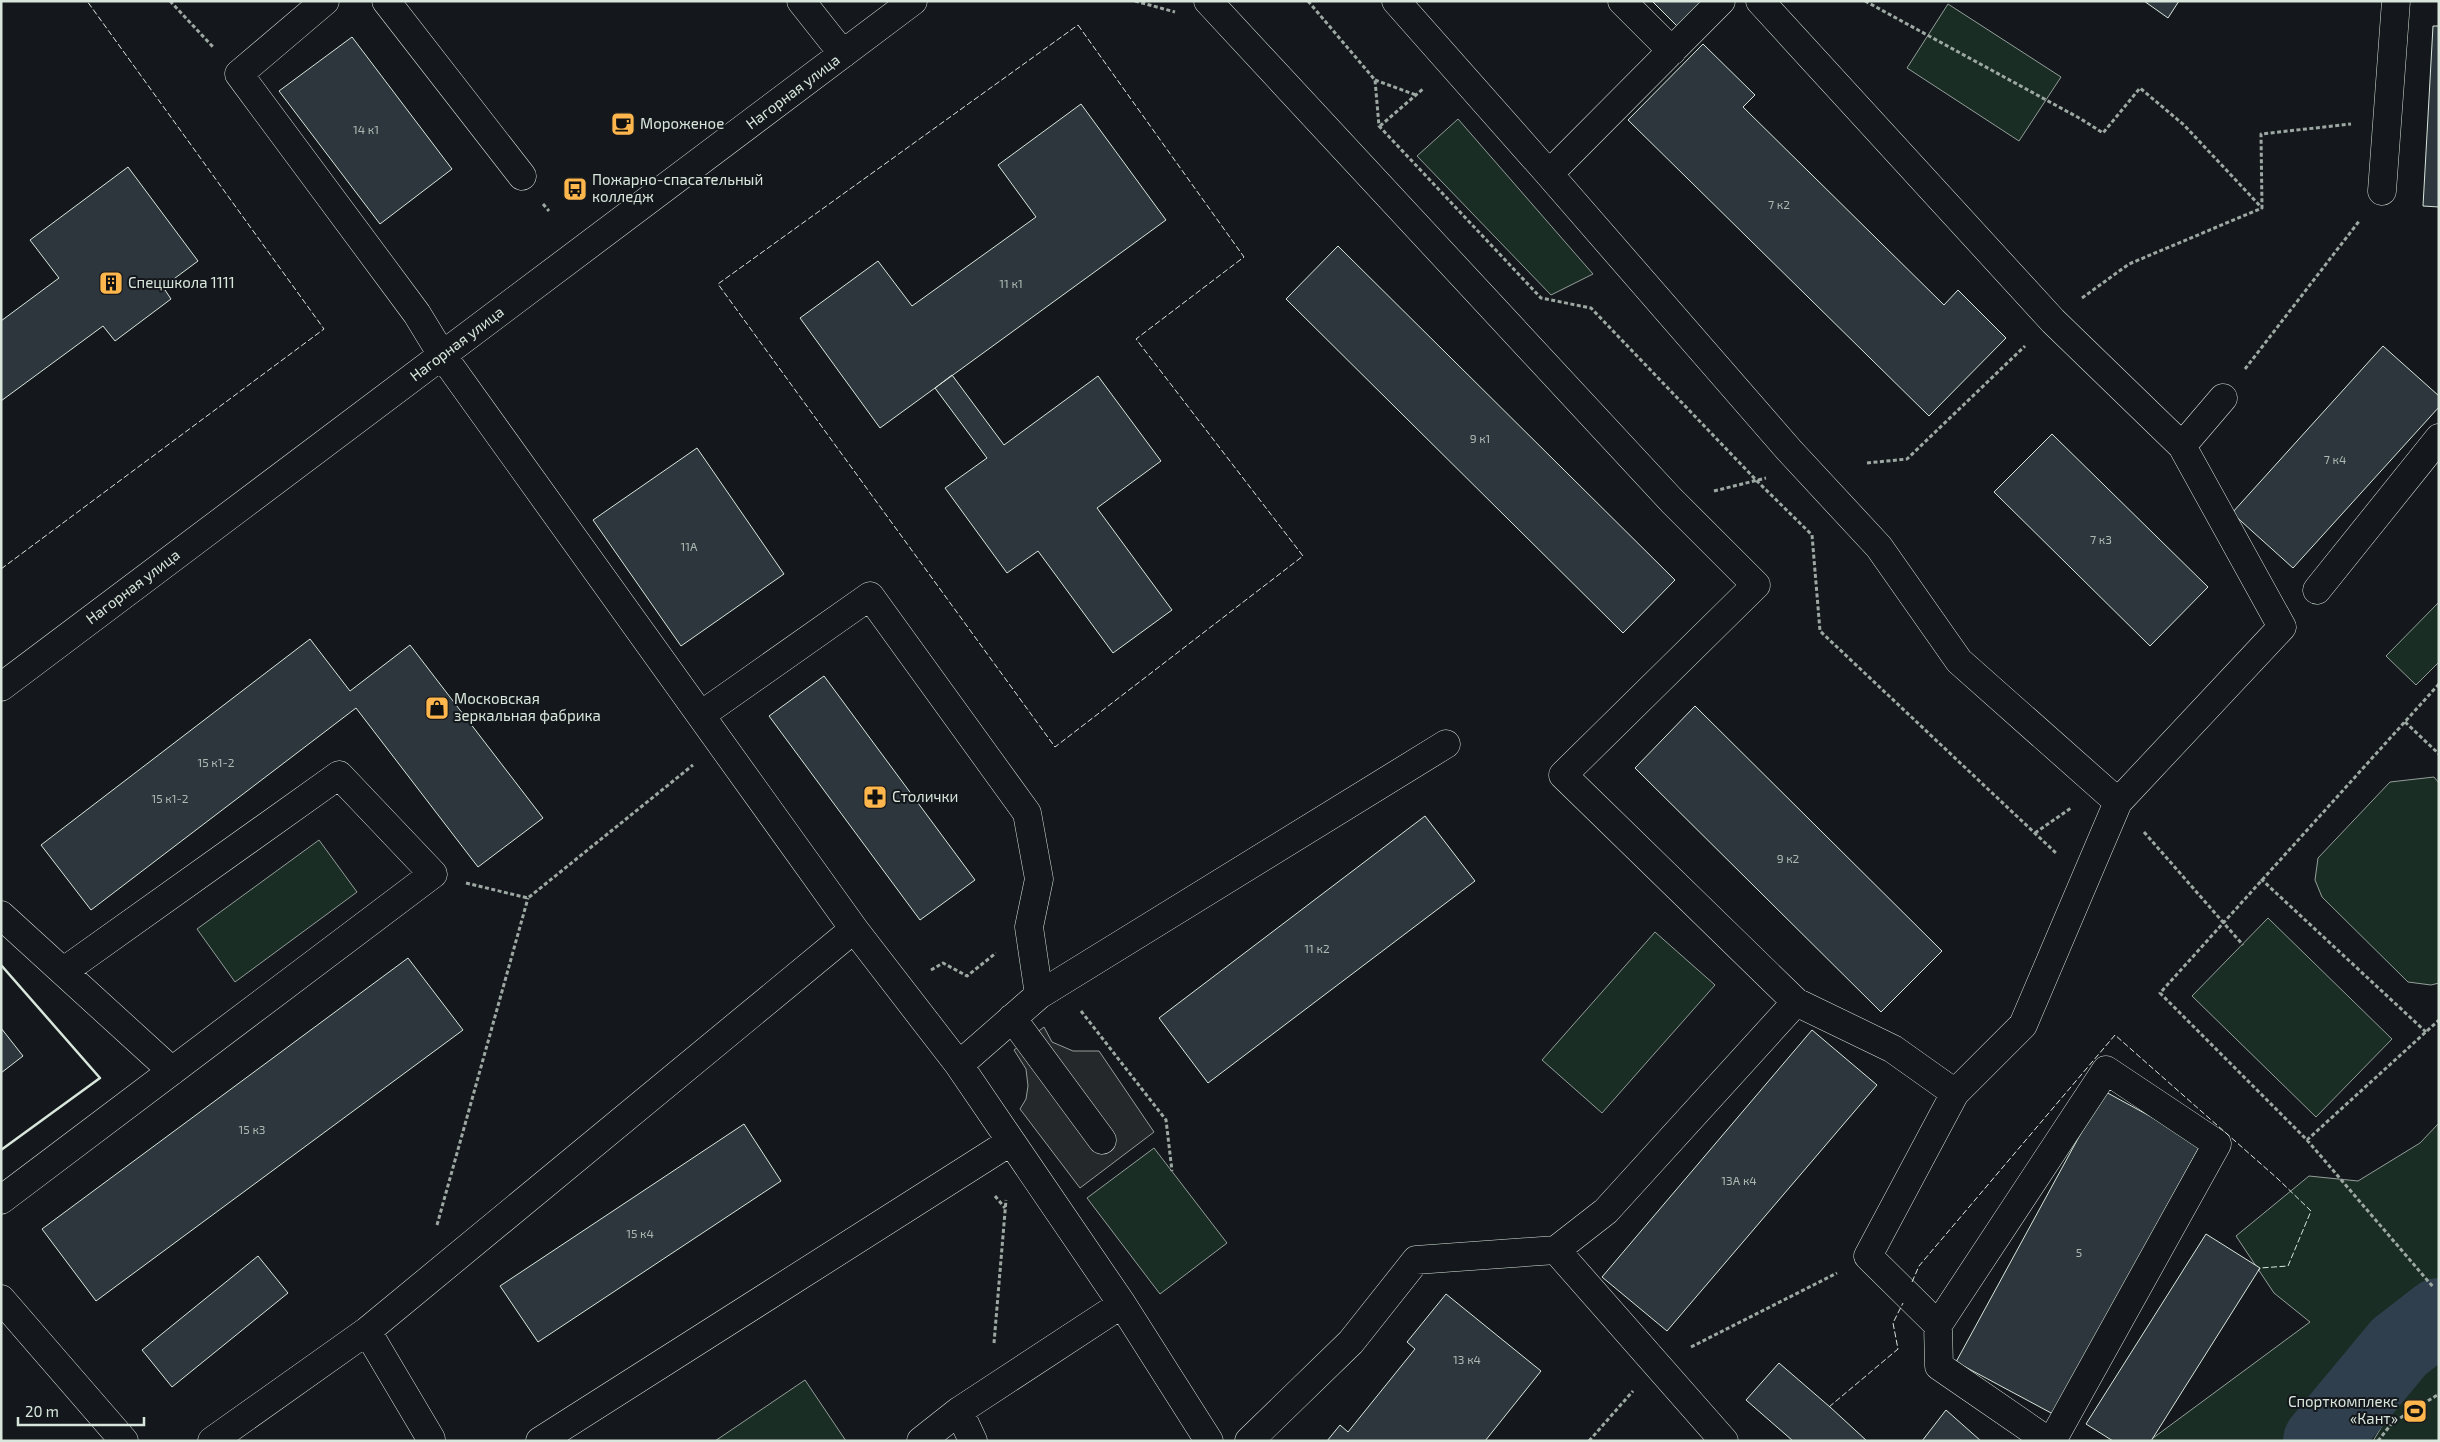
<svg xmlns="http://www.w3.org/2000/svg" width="2440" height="1442" font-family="'Exo 2',sans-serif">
	<rect width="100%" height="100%" fill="#14181c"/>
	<path fill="#1a2d24" stroke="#939e99" d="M1948,4l113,73 -42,64 -112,-73z
		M1458,119l135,155 -42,21 -134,-139z
		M2439,602v60l-23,23 -30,-29z
		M2434,777l5,6v200l-8,2 -23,-3 -86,-85 -7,-17 3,-22 72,-76z
		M319,840l38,52 -122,90 -38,-53z
		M2268,918l124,121 -76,78 -124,-121z
		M1655,932l60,53 -113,128 -60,-53z
		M2439,1123v318h-66l20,-33 -37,21 -7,12h-200l161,-119 -36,-29 -38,-57 73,-60 49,5 62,-38z
		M1154,1148l73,95 -67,51 -73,-96z
		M805,1380l41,61h-131z"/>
	<path fill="#24282b" stroke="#939e99" d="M1044,1027l8,15 21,9h26l55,81 -74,56 -60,-79 6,-10 2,-13 -2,-17 -12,-19z"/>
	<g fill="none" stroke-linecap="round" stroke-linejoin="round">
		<path stroke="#2f3f4d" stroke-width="76" d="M2321,1441l78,-94 40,-31"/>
	</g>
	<path fill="#2c363c" stroke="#d8e6dc" d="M1652,1h51l-25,26z
		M2144,1h35l-11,17z
		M2433,26h6v181l-16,-1z
		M352,37l100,132 -72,55 -101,-133z
		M1703,44l52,51 -12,12 201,198 14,-15 48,48 -77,78 -301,-296z
		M1081,104l85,116 -286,208 -80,-110 78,-57 34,45 124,-89 -38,-52z
		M128,167l70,94 -35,26 8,12 -56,42 -12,-15 -102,75v-80l58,-43 -29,-38z
		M1338,246l337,334 -52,53 -337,-334z
		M2383,346l56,50v11l-146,161 -61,-55z
		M952,375l52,70 94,-69 63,85 -64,47 75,102 -59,43 -75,-102 -31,22 -62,-85 42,-30 -52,-70z
		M2052,434l156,153 -58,59 -156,-154z
		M697,448l87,126 -103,72 -88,-126z
		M310,639l40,52 60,-46 133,173 -65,49 -122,-159 -265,202 -50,-65z
		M824,676l151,204 -55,40 -151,-204z
		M1695,706l247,245 -61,61 -246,-244z
		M1425,816l50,65 -267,202 -49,-65z
		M408,958l55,72 -367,271 -54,-72z
		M1,1028l22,28 -22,17z
		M1812,1030l65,55 -210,246 -65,-54z
		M2104,1091l97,53 -148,270 -97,-52z
		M744,1124l37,57 -243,161 -38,-56z
		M2206,1234l54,34 -109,173h-38l-27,-17z
		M258,1256l30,37 -116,94 -30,-37z
		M1446,1294l95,77 -56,70h-158l13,-16 8,7 67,-83 -8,-7z
		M1779,1363l51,44 37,34h-74l-47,-41z
		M1946,1410l35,31h-59z"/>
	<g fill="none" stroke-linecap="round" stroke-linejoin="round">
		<g stroke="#d8e6dc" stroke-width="29">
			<path id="minor" d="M325,1l-86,73 178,240 25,41 412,574 105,136 163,239 87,137
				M386,1l136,175
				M801,1l42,53
				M1208,1l464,500 84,84 -193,190 233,227 -190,209 -50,39 -140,10 -65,82 -102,99
				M1396,1l153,173 240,276 90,97 80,114 159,141 -95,223 -68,68 -87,163 70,69
				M1622,1l50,50
				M1760,1l293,320 129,125 100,181 -164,175
				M1549,174l172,-173
				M2382,191l14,-190
				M2182,446l41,-48
				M2317,590l122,-152
				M1,687l912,-686
				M701,715l169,-119 157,217 12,66 -10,48 10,68
				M1,915l171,156
				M1796,1002l97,47 62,44
				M1012,1018l90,122
				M959,1065l80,-70 407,-251
				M1,1200l432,-326 -94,-99 -275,196
				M1556,1250l168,191
				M1,1299l123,142
				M959,1411l14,30
				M212,1441l155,-110
				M429,1441l2,-2 -64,-108 487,-402
				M540,1441l470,-299
				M921,1441l38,-30 163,-107
				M2048,1441l-109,-75 -1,-41 168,-255 111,74 -165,297"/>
		</g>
		<path stroke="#9da8a2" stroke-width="3" stroke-dasharray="4 2.5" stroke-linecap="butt" d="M170,1l44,47
			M1135,1l40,11
			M1308,1l67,79 4,46 162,172 50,10 167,174 54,53 8,96 237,223
			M1865,1l216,118 22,14 37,-45 44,37 78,83
			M1375,80l41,15
			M1380,126l44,-38
			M543,204l6,7
			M2082,298l47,-34 133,-56 -1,-74 90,-10
			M2245,369l115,-149
			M1867,463l40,-4 118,-113
			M1714,491l52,-13
			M2439,684l-279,309 147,147 132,-120
			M2405,722l34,32
			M2144,832l99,113
			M2035,833l36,-25
			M2261,879l165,153
			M466,883l62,15 165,-133
			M931,970l12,-7 24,13 29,-23
			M1081,1011l85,109 6,51
			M2307,1140l127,148
			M995,1196l10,12
			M437,1225l91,-327
			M994,1343l12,-143
			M1691,1347l146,-74
			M1589,1441l44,-50
			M2378,1441l14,-18 47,-29"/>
		<use href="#minor" stroke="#14181c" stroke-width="28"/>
		<path stroke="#d8e6dc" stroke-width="1" stroke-dasharray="6 2.5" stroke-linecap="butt" d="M1078,25l166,232 -108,82 167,217 -248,191 -337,-463z
			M1,569l323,-240 -237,-328
			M1912,1282l7,-16 196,-231 163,144 33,32 -23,55 -28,2 -2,3
			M1829,1407l69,-58 -5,-26 10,-20"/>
		<path stroke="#d8e6dc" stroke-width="2.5" d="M1,965l99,113 -99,72"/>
	</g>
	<defs>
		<g id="cafe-square" transform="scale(1.25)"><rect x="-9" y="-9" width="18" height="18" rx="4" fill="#ffb74d" stroke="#14181c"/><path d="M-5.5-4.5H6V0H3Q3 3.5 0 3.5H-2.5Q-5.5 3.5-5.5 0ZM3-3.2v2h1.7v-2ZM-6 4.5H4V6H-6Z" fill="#111"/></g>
		<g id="bus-square" transform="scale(1.25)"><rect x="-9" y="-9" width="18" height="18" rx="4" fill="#ffb74d" stroke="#14181c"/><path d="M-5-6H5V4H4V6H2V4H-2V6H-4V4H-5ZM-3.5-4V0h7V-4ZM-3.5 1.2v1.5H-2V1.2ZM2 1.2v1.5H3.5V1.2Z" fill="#111"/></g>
		<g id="building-square" transform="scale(1.25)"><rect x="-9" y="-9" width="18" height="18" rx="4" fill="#ffb74d" stroke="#14181c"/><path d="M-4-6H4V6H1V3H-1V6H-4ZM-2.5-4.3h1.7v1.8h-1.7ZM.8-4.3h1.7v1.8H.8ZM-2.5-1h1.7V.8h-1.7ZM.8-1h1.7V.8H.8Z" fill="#111"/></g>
		<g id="shop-square" transform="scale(1.25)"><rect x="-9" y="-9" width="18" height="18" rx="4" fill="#ffb74d" stroke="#14181c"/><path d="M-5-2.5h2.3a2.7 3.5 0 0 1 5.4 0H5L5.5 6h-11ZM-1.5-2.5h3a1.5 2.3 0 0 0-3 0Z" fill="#111"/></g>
		<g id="pharmacy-square" transform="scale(1.25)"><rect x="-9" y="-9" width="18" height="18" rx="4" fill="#ffb74d" stroke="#14181c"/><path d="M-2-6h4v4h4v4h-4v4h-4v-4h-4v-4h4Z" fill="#111"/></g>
		<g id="stadium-square" transform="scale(1.25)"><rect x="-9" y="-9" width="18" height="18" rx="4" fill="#ffb74d" stroke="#14181c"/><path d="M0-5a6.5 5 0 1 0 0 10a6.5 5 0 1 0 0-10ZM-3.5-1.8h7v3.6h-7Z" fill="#111"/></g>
	</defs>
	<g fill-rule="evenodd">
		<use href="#cafe-square" x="623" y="124"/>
		<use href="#bus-square" x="575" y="189"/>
		<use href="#building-square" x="111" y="283"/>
		<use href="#shop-square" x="437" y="708"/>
		<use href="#pharmacy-square" x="875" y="797"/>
		<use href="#stadium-square" x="2415" y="1411"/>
	</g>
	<g text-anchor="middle" stroke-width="4" stroke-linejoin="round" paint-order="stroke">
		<g font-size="12" fill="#adbab4">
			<text x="366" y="134">14 к1</text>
			<text x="1779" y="209">7 к2</text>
			<text x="1011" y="288">11 к1</text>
			<text x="1480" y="443">9 к1</text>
			<text x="2335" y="464">7 к4</text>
			<text x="2101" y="544">7 к3</text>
			<text x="689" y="551">11А</text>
			<text x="216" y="767">15 к1-2</text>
			<text x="170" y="803">15 к1-2</text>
			<text x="1788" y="863">9 к2</text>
			<text x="1317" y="953">11 к2</text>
			<text x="252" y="1134">15 к3</text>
			<text x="1739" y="1185">13А к4</text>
			<text x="640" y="1238">15 к4</text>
			<text x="2079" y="1257">5</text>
			<text x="1467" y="1364">13 к4</text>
		</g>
		<g font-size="15" fill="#d8e6dc" stroke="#14181c">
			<text transform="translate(793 92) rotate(-37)" y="5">Нагорная улица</text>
			<text transform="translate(457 344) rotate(-37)" y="5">Нагорная улица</text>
			<text transform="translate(133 587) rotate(-37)" y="5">Нагорная улица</text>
		</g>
		<g font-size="15" fill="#d8e6dc" stroke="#14181c" text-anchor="start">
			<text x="640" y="129">Мороженое</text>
			<text x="592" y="185">Пожарно-спасательный<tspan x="592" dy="17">колледж</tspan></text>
			<text x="128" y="288">Спецшкола 1111</text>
			<text x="454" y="704">Московская<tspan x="454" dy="17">зеркальная фабрика</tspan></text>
			<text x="892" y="802">Столички</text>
			<text x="2398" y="1407" text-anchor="end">Спорткомплекс<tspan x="2398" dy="17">«Кант»</tspan></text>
		</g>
	</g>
	<rect width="2440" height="1442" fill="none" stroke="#d8e6dc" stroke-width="5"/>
	<path d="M18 1417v8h126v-8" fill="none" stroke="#d8e6dc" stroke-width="2.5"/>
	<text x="25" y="1417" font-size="15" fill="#d8e6dc" stroke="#14181c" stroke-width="4" paint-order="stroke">20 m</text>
</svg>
